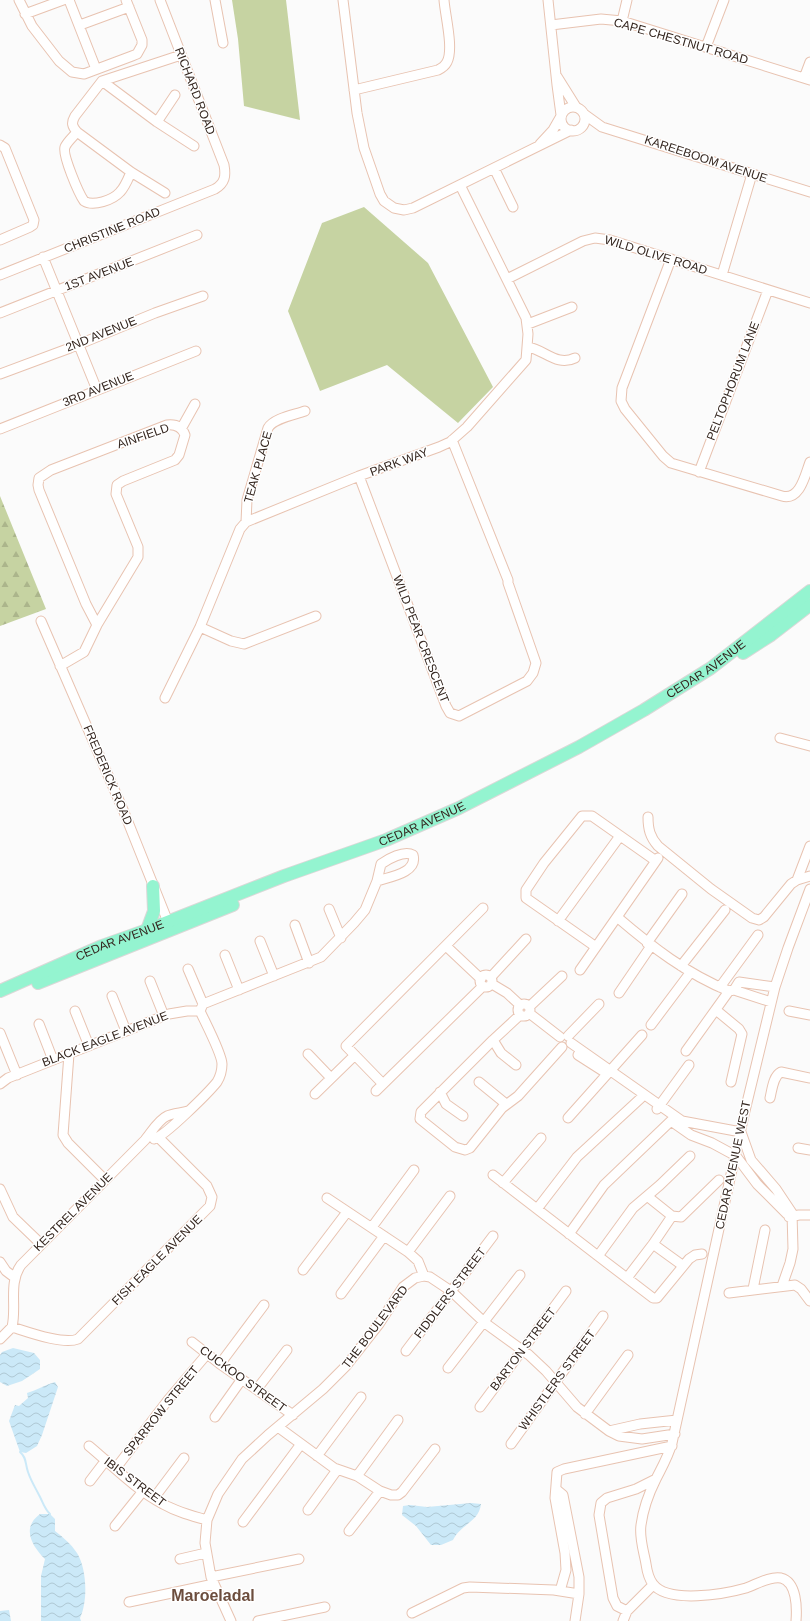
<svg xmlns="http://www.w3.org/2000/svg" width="810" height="1621" font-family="Helvetica,sans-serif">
	<defs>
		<pattern id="forest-firs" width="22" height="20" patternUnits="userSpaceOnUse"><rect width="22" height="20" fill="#c6d3a2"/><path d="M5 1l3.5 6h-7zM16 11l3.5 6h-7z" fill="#abb58b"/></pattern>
		<pattern id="water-waves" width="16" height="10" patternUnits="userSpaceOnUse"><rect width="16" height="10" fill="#cbe9f8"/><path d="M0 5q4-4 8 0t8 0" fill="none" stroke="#afc8d4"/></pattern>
	</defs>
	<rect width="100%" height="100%" fill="#fbfbfb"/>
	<path fill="url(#forest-firs)" d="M0,496l46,113 -46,17z"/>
	<path fill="#c6d3a2" d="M232,0h54l14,120 -56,-14 -6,-67z
		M364,207l64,56 65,124 -35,36 -71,-58 -67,26 -32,-80 34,-88z"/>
	<path fill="url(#water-waves)" d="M13,1348l21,5 6,7v9l-18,12 -15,5 -7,-4v-27l2,-3z
		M55,1382l3,5 -16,48 -5,11 -11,7 -6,-1 -11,-31 6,-16 4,1 9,-8 -1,-5c10,-3 18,-8 28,-11z
		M471,1503l10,1c-2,18 -20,20 -28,36l-12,5h-10l-15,-19 -14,-11 1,-9 7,-1 17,2z
		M40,1514h10l5,5v12c8,6 16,13 22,22 10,16 11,48 3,65l1,3h-40v-45l4,-17c-13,-13 -24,-31 -5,-45z
		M9,1610l2,11h-11v-10z"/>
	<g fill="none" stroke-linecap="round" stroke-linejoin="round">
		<path stroke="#cbe9f8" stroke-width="2" d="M20,1452c7,6 5,12 8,20 3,9 7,15 11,23 4,7 5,13 11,19"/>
		<g stroke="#e8c3b1" stroke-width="11">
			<path id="minor" d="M19,0l13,26 27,35 13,11 12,2 48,-18 5,-2 5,-9v-5l-16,-40
				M69,0l27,69
				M215,0l8,43
				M343,0l14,113 7,35 16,46 4,7 10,7 10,2 9,-2 158,-78
				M548,0l9,85 4,30
				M25,14l38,-14
				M622,21l5,-21
				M80,25l49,-18
				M551,25l50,-6 21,2 188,59
				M706,47l18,-47
				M556,75l20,32
				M804,78l6,-16
				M102,81l55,41 37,24
				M354,90l84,-20c4,-2 7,-4 9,-8 7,-13 -2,-47 -3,-62
				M561 119a12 12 0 1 1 24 0a12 12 0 1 1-24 0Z
				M584,114l18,13 208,65
				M157,122l18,-27
				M77,132c-4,5 -10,10 -12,15 -3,8 14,47 19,54 9,6 29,-1 36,-9 5,-5 8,-13 11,-20
				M540,144l13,-14 8,-14
				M0,145l5,3 29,72 -1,5 -3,2 -30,13
				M494,168l19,39
				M165,193l-34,-21 -54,-40c-5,-6 -6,-9 -2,-16l27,-35 79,-26
				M43,257l54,133
				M671,259l-49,129 -1,13 4,8 38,47 8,7 111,33c18,5 23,-21 28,-34
				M0,275l215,-86c10,-6 11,-13 9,-24l-64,-165
				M722,275l30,-101
				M507,279l76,-38 12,-3 15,2 200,63
				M0,313l197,-78
				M528,324l44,-17
				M528,347c17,3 29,20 47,11
				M0,374l70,-26 85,-35 48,-17
				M0,429l196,-78
				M181,429l14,-25
				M699,472l69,-182
				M359,476l87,230 4,7 9,3 68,-35 6,-8 3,-10 -28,-80v-3l-56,-140
				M246,522l1,-22 21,-72c6,-10 26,-13 37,-17
				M41,621l83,191 46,115
				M200,627l31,14 13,3 72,-28
				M60,666l24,-14 13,-27 41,-68v-10l-22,-53 1,-9 6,-4 52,-21 4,-5 6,-20c-3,-8 -9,-11 -18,-10l-116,45 -12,8 -1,7 1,5 47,114 11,21
				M165,698l35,-71 40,-98 6,-7 113,-46 80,-29 11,-5 17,-15 59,-67 2,-26 -2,-16 -66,-133
				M780,738l30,8
				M648,817c0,12 2,20 10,29l53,43 41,29 7,2 5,-3 27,-33 6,-4 13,-4
				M797,880l13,-34
				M329,909l12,29
				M617,917c35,30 70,57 112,74l5,-1 37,12
				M558,921l62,-85
				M295,925l14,38
				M260,941l14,35
				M647,943l35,-49
				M446,946l35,33
				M596,947l-70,-49v-8l18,-27 38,-47h10l64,45
				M225,955l14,35
				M681,966l44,-56
				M188,969l15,35
				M580,970l78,-112
				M480 981a6 6 0 1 1 12 0a6 6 0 1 1-12 0Z
				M491,977l35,-38
				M150,981l14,35
				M492,984l15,9 13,12
				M720,987l38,-52
				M734,990l5,-8 36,5
				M619,993l32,-47
				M112,996l14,35
				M518 1010a6 6 0 1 1 12 0a6 6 0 1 1-12 0Z
				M529,1007l33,-31
				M716,1010l23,19 3,5 -11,48
				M75,1011l14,35
				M200,1011l3,-7 118,-47 33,-34 11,-13 12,-29 4,-17c7,-5 23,-14 32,-9 5,18 -24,22 -36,26
				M789,1011l21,4
				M529,1013l31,24
				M520,1015l-27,25 -72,72 -1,7 35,28 10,3 5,-2 32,-40 16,-12 44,-49
				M39,1024l14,36
				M651,1025l39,-52
				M0,1033l17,42
				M568,1036l31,-32
				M493,1040l8,13 15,12
				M571,1043l111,78 59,11 10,28 25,29 16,24 1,36 -3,14 -8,23
				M686,1051l43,-60
				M69,1054l-6,81 5,8 37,37
				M308,1054l23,24
				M578,1055l25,16
				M479,1082l27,22
				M0,1084l8,-6 161,-64 18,-3h13
				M383,1084l-37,-38 137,-138
				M376,1091l107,-105
				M440,1092l6,12 17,12
				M315,1094l40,-39
				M770,1098c2,-8 3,-22 11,-26l29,6
				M657,1109l32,-44
				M568,1118l74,-83
				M671,1121l20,14 21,8 24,13 21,28 30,30
				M154,1139c11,-3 55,-47 63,-57 3,-5 5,-12 5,-18 0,-10 -17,-42 -22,-53
				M798,1148l12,2
				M493,1175l105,81 35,-48 27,-23 30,-29
				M503,1183l38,-45
				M0,1189l13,28 28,27
				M647,1196l25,20 9,1 38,-37
				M327,1198l81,54 10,9 6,15
				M537,1209l40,-52 65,-60
				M789,1217l10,-2h11
				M372,1227l42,-57
				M569,1234l35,-49 71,-68
				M653,1244l29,21
				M408,1252l42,-56
				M598,1256l55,42h4l32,-39 6,-4 7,-1
				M0,1262l6,9 8,6
				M303,1270l44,-58
				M627,1278l26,-34 19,-28
				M753,1289l12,-59
				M729,1293l66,-8 6,4 9,12
				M341,1294l43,-58
				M12,1327c16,5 51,18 66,12l132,-133 2,-9 -5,-11 -48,-48
				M0,1339l12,-12c5,-20 -4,-44 9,-62l124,-125c6,-7 13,-20 22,-24 6,-3 15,-3 21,-5
				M192,1342l28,22 73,51
				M406,1351l87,-115
				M220,1364l44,-59
				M448,1368l72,-93
				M257,1389l30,-39
				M480,1407l86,-116
				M585,1414l43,-59
				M215,1417l27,-38
				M278,1427l56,41 23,8 23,15 11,4h7l4,-3 33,-43
				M609,1431l31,-7 37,-4
				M511,1444l92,-128
				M89,1446c24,20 47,44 74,58 14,8 29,12 44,16
				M317,1456l44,-59
				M116,1468l52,-68 39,-46
				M357,1476l41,-56
				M90,1481l16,-21
				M557,1490l6,5 16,82v17l-4,27
				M154,1498l30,-40
				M308,1510l29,-40
				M243,1522l58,-78
				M115,1526l28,-35
				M349,1531l31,-40
				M180,1559l26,-6
				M211,1577l88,-18
				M653,1585l-26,26 -10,-5 -4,-8 -14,-83 2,-12 6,-5 29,-9 20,-10
				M560,1591l6,-21 -1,-17 -10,-55 2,-26 7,-3 108,-23
				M129,1602l85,-18
				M412,1613l51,-25 7,-1 84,3 25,4
				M231,1621l-20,-44 -6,-34 2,-23 11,-26 24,-35 26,-24 55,-46 23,-23 33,-42 24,-37 12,-9 9,-2 6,1 21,14 34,32 44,32 17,16 31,36 32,24 10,5 23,3 33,-5
				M258,1621l67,-14
				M623,1621l4,-10
				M796,1621c1,-13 1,-39 -15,-43 -11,-2 -24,6 -35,10 -21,6 -78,16 -93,-4 -4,-5 -6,-13 -7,-20 -2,-12 -7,-26 -5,-39 2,-15 8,-32 15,-46 6,-12 12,-22 16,-36l72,-328 31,-128 13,-39 22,-59"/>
		</g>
		<g stroke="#dad8d7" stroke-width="14">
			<g id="major">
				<path d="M743,653l28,-18 39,-30"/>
				<path d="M147,930l7,-19 -1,-25"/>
				<path d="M38,983l195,-78"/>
				<path id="s1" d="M0,991l102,-45 45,-16 137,-54 102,-36 73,-32 120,-61 65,-37 67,-42 99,-77"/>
			</g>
		</g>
		<use href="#minor" stroke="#fff" stroke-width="9"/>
		<use href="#major" stroke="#94f4d0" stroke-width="12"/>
	</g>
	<g text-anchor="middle" stroke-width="3" stroke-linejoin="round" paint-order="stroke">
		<g font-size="12" fill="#34261f" stroke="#fff">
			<text transform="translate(681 41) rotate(16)" y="4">CAPE CHESTNUT ROAD</text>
			<text transform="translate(195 91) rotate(69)" y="4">RICHARD ROAD</text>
			<text transform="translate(706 159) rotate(18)" y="4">KAREEBOOM AVENUE</text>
			<text transform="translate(112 230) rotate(-22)" y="4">CHRISTINE ROAD</text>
			<text transform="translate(656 255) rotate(17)" y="4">WILD OLIVE ROAD</text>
			<text transform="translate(99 274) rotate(-21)" y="4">1ST AVENUE</text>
			<text transform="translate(101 334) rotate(-22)" y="4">2ND AVENUE</text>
			<text transform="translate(733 381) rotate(-69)" y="4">PELTOPHORUM LANE</text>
			<text transform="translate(98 389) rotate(-22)" y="4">3RD AVENUE</text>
			<text transform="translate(143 436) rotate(-19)" y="4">AINFIELD</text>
			<text transform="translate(399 462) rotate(-20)" y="4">PARK WAY</text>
			<text transform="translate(258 467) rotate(-74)" y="4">TEAK PLACE</text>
			<text transform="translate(421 639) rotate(69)" y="4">WILD PEAR CRESCENT</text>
			<text dy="4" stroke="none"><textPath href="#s1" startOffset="778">CEDAR AVENUE</textPath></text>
			<text transform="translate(108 775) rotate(67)" y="4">FREDERICK ROAD</text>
			<text dy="4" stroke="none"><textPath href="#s1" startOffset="454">CEDAR AVENUE</textPath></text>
			<text dy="4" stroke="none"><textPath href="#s1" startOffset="130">CEDAR AVENUE</textPath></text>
			<text transform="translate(105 1039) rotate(-21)" y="4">BLACK EAGLE AVENUE</text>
			<text transform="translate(733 1165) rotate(-78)" y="4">CEDAR AVENUE WEST</text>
			<text transform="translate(73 1212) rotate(-45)" y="4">KESTREL AVENUE</text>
			<text transform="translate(157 1260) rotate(-45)" y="4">FISH EAGLE AVENUE</text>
			<text transform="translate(450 1293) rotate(-53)" y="4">FIDDLERS STREET</text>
			<text transform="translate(375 1327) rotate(-53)" y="4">THE BOULEVARD</text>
			<text transform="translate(523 1349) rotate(-53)" y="4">BARTON STREET</text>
			<text transform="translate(243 1379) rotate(36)" y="4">CUCKOO STREET</text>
			<text transform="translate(557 1380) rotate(-54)" y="4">WHISTLERS STREET</text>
			<text transform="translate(161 1411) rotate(-51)" y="4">SPARROW STREET</text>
			<text transform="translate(135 1482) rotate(37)" y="4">IBIS STREET</text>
		</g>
		<g font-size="16" font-weight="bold" fill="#6c4d3d" stroke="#fff">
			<text x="213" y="1601">Maroeladal</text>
		</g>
	</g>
</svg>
